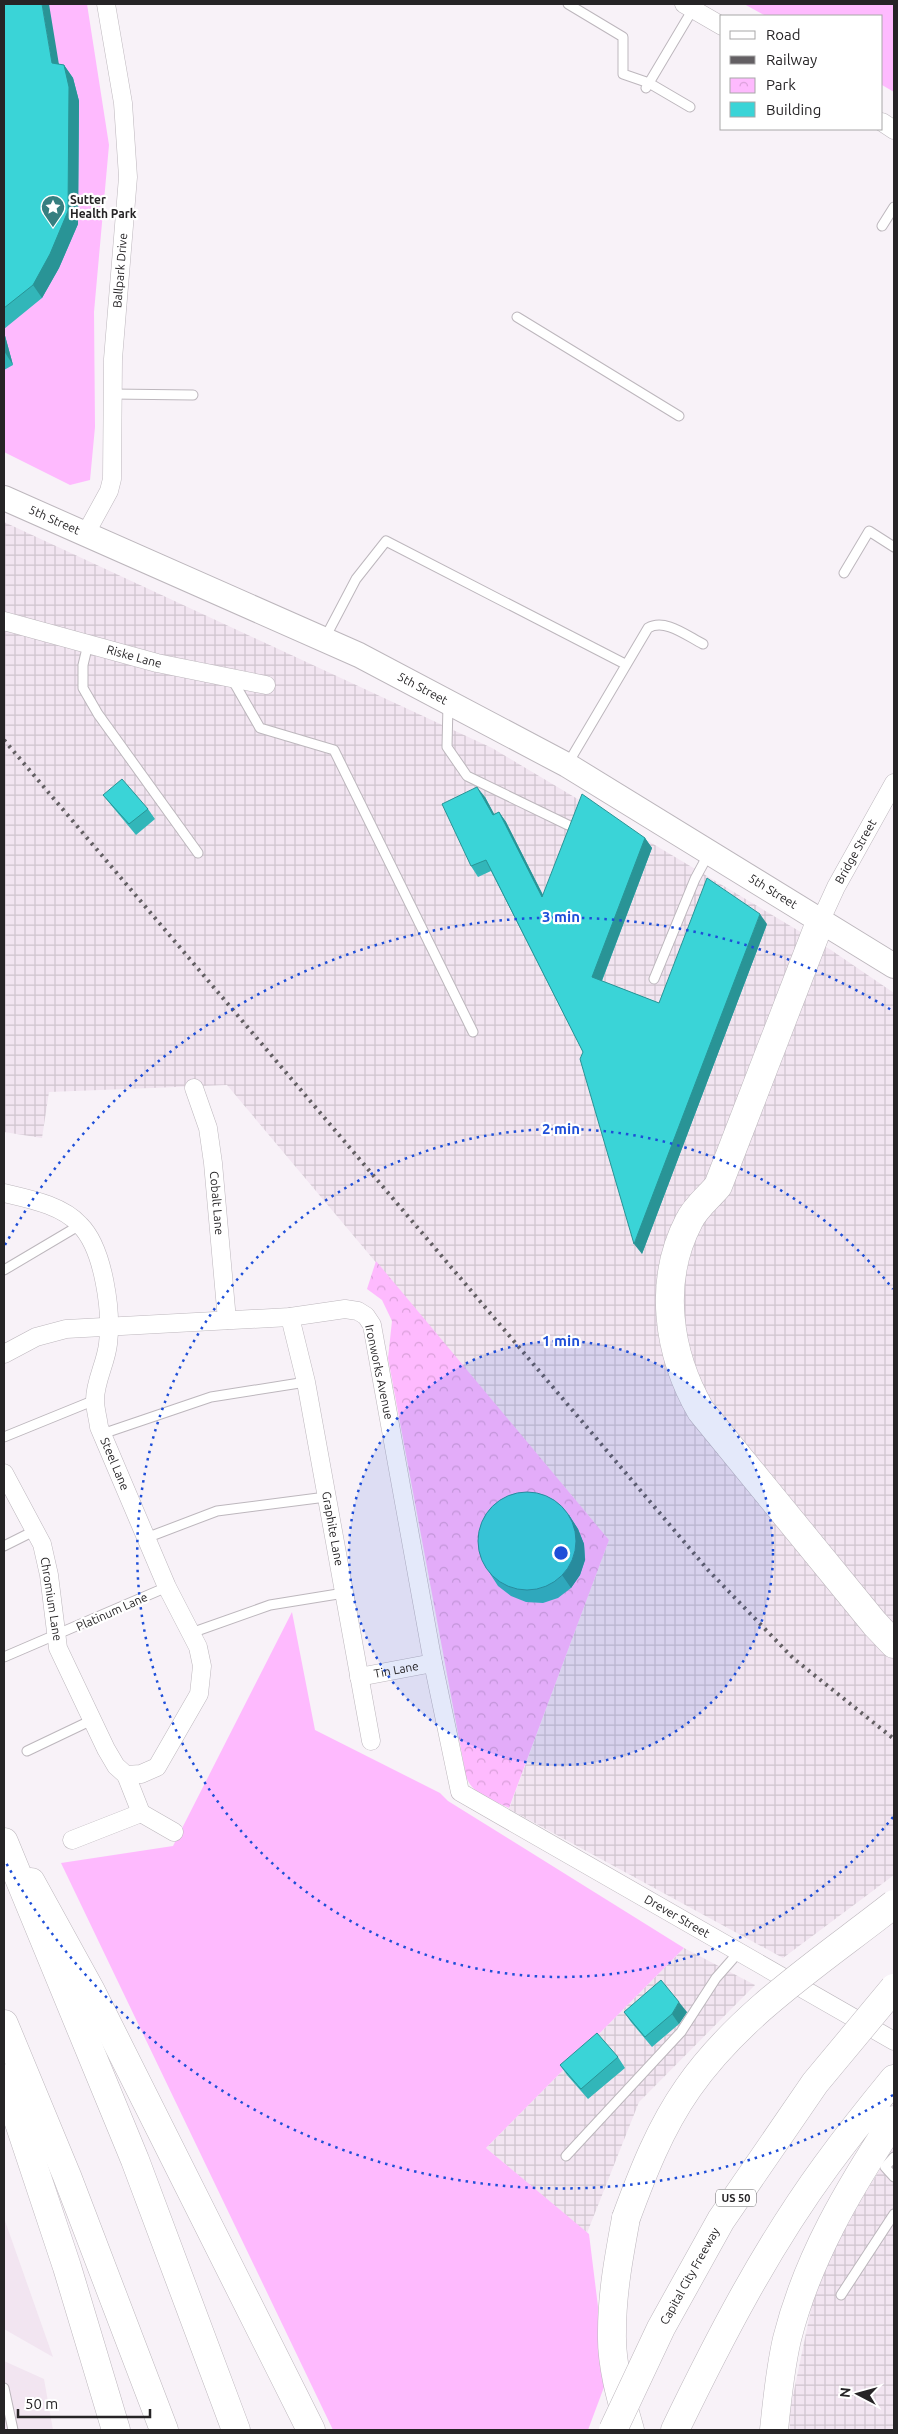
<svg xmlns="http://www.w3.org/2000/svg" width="898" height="2434" font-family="Ubuntu,sans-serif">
	<defs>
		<pattern id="industrial-grid" width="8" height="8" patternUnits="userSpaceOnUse" patternTransform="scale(1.25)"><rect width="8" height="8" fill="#f2e5f1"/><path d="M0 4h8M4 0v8" fill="none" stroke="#cfc4ce"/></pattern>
		<pattern id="park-crowns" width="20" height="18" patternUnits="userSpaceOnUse" patternTransform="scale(1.25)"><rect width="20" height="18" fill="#febafe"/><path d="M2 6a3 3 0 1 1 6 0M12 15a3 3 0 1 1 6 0" fill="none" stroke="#daa0da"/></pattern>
	</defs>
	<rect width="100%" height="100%" fill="#f8f2f8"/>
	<path fill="#f2e5f1" d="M4,2218l49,139 -49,-28z
		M4,2361l40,18 9,51h-49z"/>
	<path fill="url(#industrial-grid)" d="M4,522l488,226 339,202 63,43v882l-111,83 -274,-149 100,-269 -382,-455 -178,7 -7,46 -38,-6z
		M684,1948l71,37 -116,117 -52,131 -101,-85z
		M894,2147v283h-104l-1,-15 27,-130 39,-76z"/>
	<path fill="#febafe" d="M4,4h83l22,141 -15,167 1,115 -5,53 -20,5 -66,-33z
		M744,4h150v88l-12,-7v-69h-116z
		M292,1612l23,118 125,63 8,8 236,147 -198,200 103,86 18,145 -19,51h-255l-272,-567 112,-17z"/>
	<path fill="url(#park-crowns)" d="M376,1261l233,279 -100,268c-16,-8 -37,-13 -43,-32l-78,-418 4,-37 -10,-21 -15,-11z"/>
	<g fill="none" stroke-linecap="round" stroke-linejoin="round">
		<g stroke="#bdb7bd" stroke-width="11">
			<path id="lane" d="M568,4l55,33v37l26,9 41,24
				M646,88l47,-79
				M882,226l12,-19
				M517,317l162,99
				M112,394l81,1
				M844,573l25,-42 25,16
				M325,638l31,-59 30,-38 239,123
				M88,644l-5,21v23l15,26 100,139
				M232,679l28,49 74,22 139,282
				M448,704l-1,43 20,29 101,49
				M567,765l81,-137c17,-10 39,8 55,16
				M654,979l41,-100 14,-26
				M4,1270l76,-45
				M102,1434l109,-37 95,-15
				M4,1437l91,-37
				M146,1538l71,-27 109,-14
				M4,1546l30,-15
				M191,1633l79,-28 74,-12
				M4,1657l163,-70
				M27,1751l65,-31
				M566,2156l115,-124 35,-54 22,-25
				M894,2157l-9,10 9,10
				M841,2295l53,-81
				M4,2388l9,42"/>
		</g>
		<g stroke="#bdb7bd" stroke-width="19">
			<g id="street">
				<path d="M684,4l38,22"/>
				<path d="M882,122l12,8"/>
				<path id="s1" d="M86,533l23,-42 3,-12 1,-120 15,-182 -5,-74 -17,-99"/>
				<path id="s2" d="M4,621l153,42 109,22"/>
				<path id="s3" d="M820,922l16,-35 58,-104"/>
				<path id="s4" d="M194,1088l14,40 5,35 14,157"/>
				<path id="s5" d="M4,1193c25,6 58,12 76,32 24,24 32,87 28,119 -2,19 -13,37 -13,56 0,9 3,18 4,27l68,160 31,60 4,19 -3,28 -42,73 -16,7 -15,1 -10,-9 -10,-17 -48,-101 -9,-73 -7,-31 -38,-71"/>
				<path id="s6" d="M290,1317l16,65 65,359"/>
				<path id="s7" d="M4,1354l32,-17 30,-8 224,-12 55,-8 13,2 8,5 6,9 61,338 27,129 434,249"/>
				<path id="s8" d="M359,1677l74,-14"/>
				<path d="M126,1775l15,38 33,19"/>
				<path d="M72,1840l69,-27"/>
			</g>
		</g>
		<g stroke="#bdb7bd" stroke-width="26">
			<g id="secondary">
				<path id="s9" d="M4,498l355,157 208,110 327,201"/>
			</g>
		</g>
		<g stroke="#bdb7bd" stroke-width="29">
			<path id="primary" d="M31,1882l60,109 220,439
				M4,2078l63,189 49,163"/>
		</g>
		<g stroke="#bdb7bd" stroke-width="29">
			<path id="highway" d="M820,922l-102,264c-9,11 -23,22 -29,35 -32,61 -21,133 12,190l174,213 19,20
				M4,1842l131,318 101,270
				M4,2024l63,152 97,254
				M626,2218c-7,38 -14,75 -14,114 -1,33 9,67 18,98
				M675,2430c44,-91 91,-182 151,-264 22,-30 45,-59 68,-87
				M774,2430c3,-30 6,-61 13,-91 20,-80 62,-151 107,-219"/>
		</g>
		<use href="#lane" stroke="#fff" stroke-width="9"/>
		<use href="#street" stroke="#fff" stroke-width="18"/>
		<use href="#secondary" stroke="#fff" stroke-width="24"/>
		<use href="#primary" stroke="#fff" stroke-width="28"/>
		<use href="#highway" stroke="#fff" stroke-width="28"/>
		<path stroke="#635f63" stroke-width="4" stroke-dasharray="2.5 5" stroke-linecap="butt" d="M4,740l704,830 85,88 101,81"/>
		<g stroke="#bdb7bd" stroke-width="29" stroke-linecap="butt">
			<g id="highway-bridge">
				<path d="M626,2218c17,-46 34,-90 62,-130 52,-75 135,-128 206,-184"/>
				<path id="s10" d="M613,2430l48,-102 60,-108 94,-137 79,-95"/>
			</g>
		</g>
		<use href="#highway-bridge" stroke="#fff" stroke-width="28"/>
	</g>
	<path fill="#32b6b9" d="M4,4l55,60 5,1 9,13 6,23 -1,123 -19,44 -17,30 -38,31z
		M4,332l9,33 -9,5z
		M103,795l45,14 7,10 -19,16 -25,-30z
		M485,797l9,17 5,-2 7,10 37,73 102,-57 7,10 -50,133 57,22 108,-79 -125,330 -59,-202 -92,-181 -13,6 -7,-11z
		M569,1515l9,14 6,15 1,16 -5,15 -9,13 -13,10 -15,5 -17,-1 -15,-6 -13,-10 -9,-14z
		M624,2012h63l-8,12 -27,23 -21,-25z
		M618,2057l7,11 -37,31 -21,-24 -7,-10z"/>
	<path fill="#299496" d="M42,4h7l12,73 -9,-14z
		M64,65l9,13 6,23 -1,123 -19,44 -17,30 -9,-13z
		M4,332l9,33 -9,-14z
		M477,787l8,10 15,28 -7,-10z
		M499,812l7,10 43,85 -7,-10z
		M645,838l7,10 -53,140 -7,-11z
		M760,914l7,10 -125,330 -8,-10z
		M569,1515l9,14 6,15 1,16 -5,15 -9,13 -9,-13z
		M679,2002l8,10 -8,12 -7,-10z"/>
	<path fill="#3ad4d7" stroke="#299496" d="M4,4h38l10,59 12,2 5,22 -1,124 -18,43 -17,31 -29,23z
		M122,779l26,30 -19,15 -26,-29z
		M477,787l16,28 6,-3 43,85 40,-103 63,44 -53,139 67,26 48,-125 53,36 -126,330 -54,-185 3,-7 -97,-192 -15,6 -29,-62z
		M478 1541a49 49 0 1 1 98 0a49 49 0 1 1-98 0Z
		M661,1980l18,22 -7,12 -27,23 -21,-25z
		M597,2033l21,24 -37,32 -21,-24z"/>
	<circle cx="561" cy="1553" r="212" fill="#1d4ed8" fill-opacity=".12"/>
	<g fill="none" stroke="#1d4ed8" stroke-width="2.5" stroke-dasharray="2.5 5">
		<circle cx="561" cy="1553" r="212"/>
		<path d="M893 1817A424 424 0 1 1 893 1289"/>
		<path d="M893 2095A636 636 0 0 1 5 1861M5 1245A636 636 0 0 1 893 1011"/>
	</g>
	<defs>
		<g id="sight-pin" transform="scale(1.25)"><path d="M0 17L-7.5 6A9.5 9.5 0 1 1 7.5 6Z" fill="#367f80" stroke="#fff"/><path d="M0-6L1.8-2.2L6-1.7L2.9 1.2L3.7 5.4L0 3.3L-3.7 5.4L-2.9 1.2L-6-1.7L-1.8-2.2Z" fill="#fff"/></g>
	</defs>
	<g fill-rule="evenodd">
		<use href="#sight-pin" x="53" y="207"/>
	</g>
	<g text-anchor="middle" stroke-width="4.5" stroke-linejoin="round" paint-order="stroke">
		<rect fill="#fff" stroke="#676667" stroke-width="1" x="716" y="2189.5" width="40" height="17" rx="4"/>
		<g font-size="11" font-weight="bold" fill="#262426">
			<text x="736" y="2202">US 50</text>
		</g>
		<g font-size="12" font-weight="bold" fill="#262426" stroke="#fff" text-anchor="start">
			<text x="70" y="204">Sutter<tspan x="70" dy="14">Health Park</tspan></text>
		</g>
		<g font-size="12" fill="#262426" stroke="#fff">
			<text dy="4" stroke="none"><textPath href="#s1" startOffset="269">Ballpark Drive</textPath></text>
			<text dy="4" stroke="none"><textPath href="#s9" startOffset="55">5th Street</textPath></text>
			<text dy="4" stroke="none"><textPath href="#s2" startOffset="135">Riske Lane</textPath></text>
			<text dy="4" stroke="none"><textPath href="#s9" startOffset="460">5th Street</textPath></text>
			<text dy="4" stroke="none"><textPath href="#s3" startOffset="79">Bridge Street</textPath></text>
			<text dy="4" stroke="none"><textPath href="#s9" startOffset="865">5th Street</textPath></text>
			<text dy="4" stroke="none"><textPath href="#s4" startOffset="118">Cobalt Lane</textPath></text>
			<text transform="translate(379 1372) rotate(78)" y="4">Ironworks Avenue</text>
			<text dy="4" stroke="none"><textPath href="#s5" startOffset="334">Steel Lane</textPath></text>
			<text dy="4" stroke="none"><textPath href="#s6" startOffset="216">Graphite Lane</textPath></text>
			<text transform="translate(51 1599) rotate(81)" y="4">Chromium Lane</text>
			<text transform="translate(112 1612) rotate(-24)" y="4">Platinum Lane</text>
			<text dy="4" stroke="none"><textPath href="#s8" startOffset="38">Tin Lane</textPath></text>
			<text dy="4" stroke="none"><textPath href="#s7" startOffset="1106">Drever Street</textPath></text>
			<text dy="4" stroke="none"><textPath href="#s10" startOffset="172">Capital City Freeway</textPath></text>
		</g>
	</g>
	<circle cx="561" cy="1553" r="8" fill="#1d4ed8" stroke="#fff" stroke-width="2.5"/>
	<g font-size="15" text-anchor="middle" font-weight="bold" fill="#1d4ed8" stroke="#fff" stroke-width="4.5" stroke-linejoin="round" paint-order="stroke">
		<text x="561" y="922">3 min</text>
		<text x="561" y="1134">2 min</text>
		<text x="561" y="1346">1 min</text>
	</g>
	<rect width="898" height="2434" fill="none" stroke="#262426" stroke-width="10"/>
	<rect x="720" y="15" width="162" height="115" fill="#ffffff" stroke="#a8a7a8"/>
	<rect x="730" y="31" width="25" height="8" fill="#ffffff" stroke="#a8a7a8"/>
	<text x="766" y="40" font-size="15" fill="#262426">Road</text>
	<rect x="730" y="56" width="25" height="8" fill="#635f63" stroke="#a8a7a8"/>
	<text x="766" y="65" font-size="15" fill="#262426">Railway</text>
	<rect x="730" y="78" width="25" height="15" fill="url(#park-crowns)" stroke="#a8a7a8"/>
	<text x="766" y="90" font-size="15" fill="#262426">Park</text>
	<rect x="730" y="102" width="25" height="15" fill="#3ad4d7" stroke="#a8a7a8"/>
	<text x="766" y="115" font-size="15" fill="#262426">Building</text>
	<g transform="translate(858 2394) rotate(276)" stroke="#ffffff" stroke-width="4" paint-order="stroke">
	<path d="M0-4L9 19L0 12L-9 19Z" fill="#262426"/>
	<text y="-8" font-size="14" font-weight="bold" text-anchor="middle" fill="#262426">N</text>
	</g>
	<path d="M18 2409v8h132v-8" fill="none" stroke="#262426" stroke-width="2.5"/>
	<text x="25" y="2409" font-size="15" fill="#262426" stroke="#ffffff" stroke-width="4" paint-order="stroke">50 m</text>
</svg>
